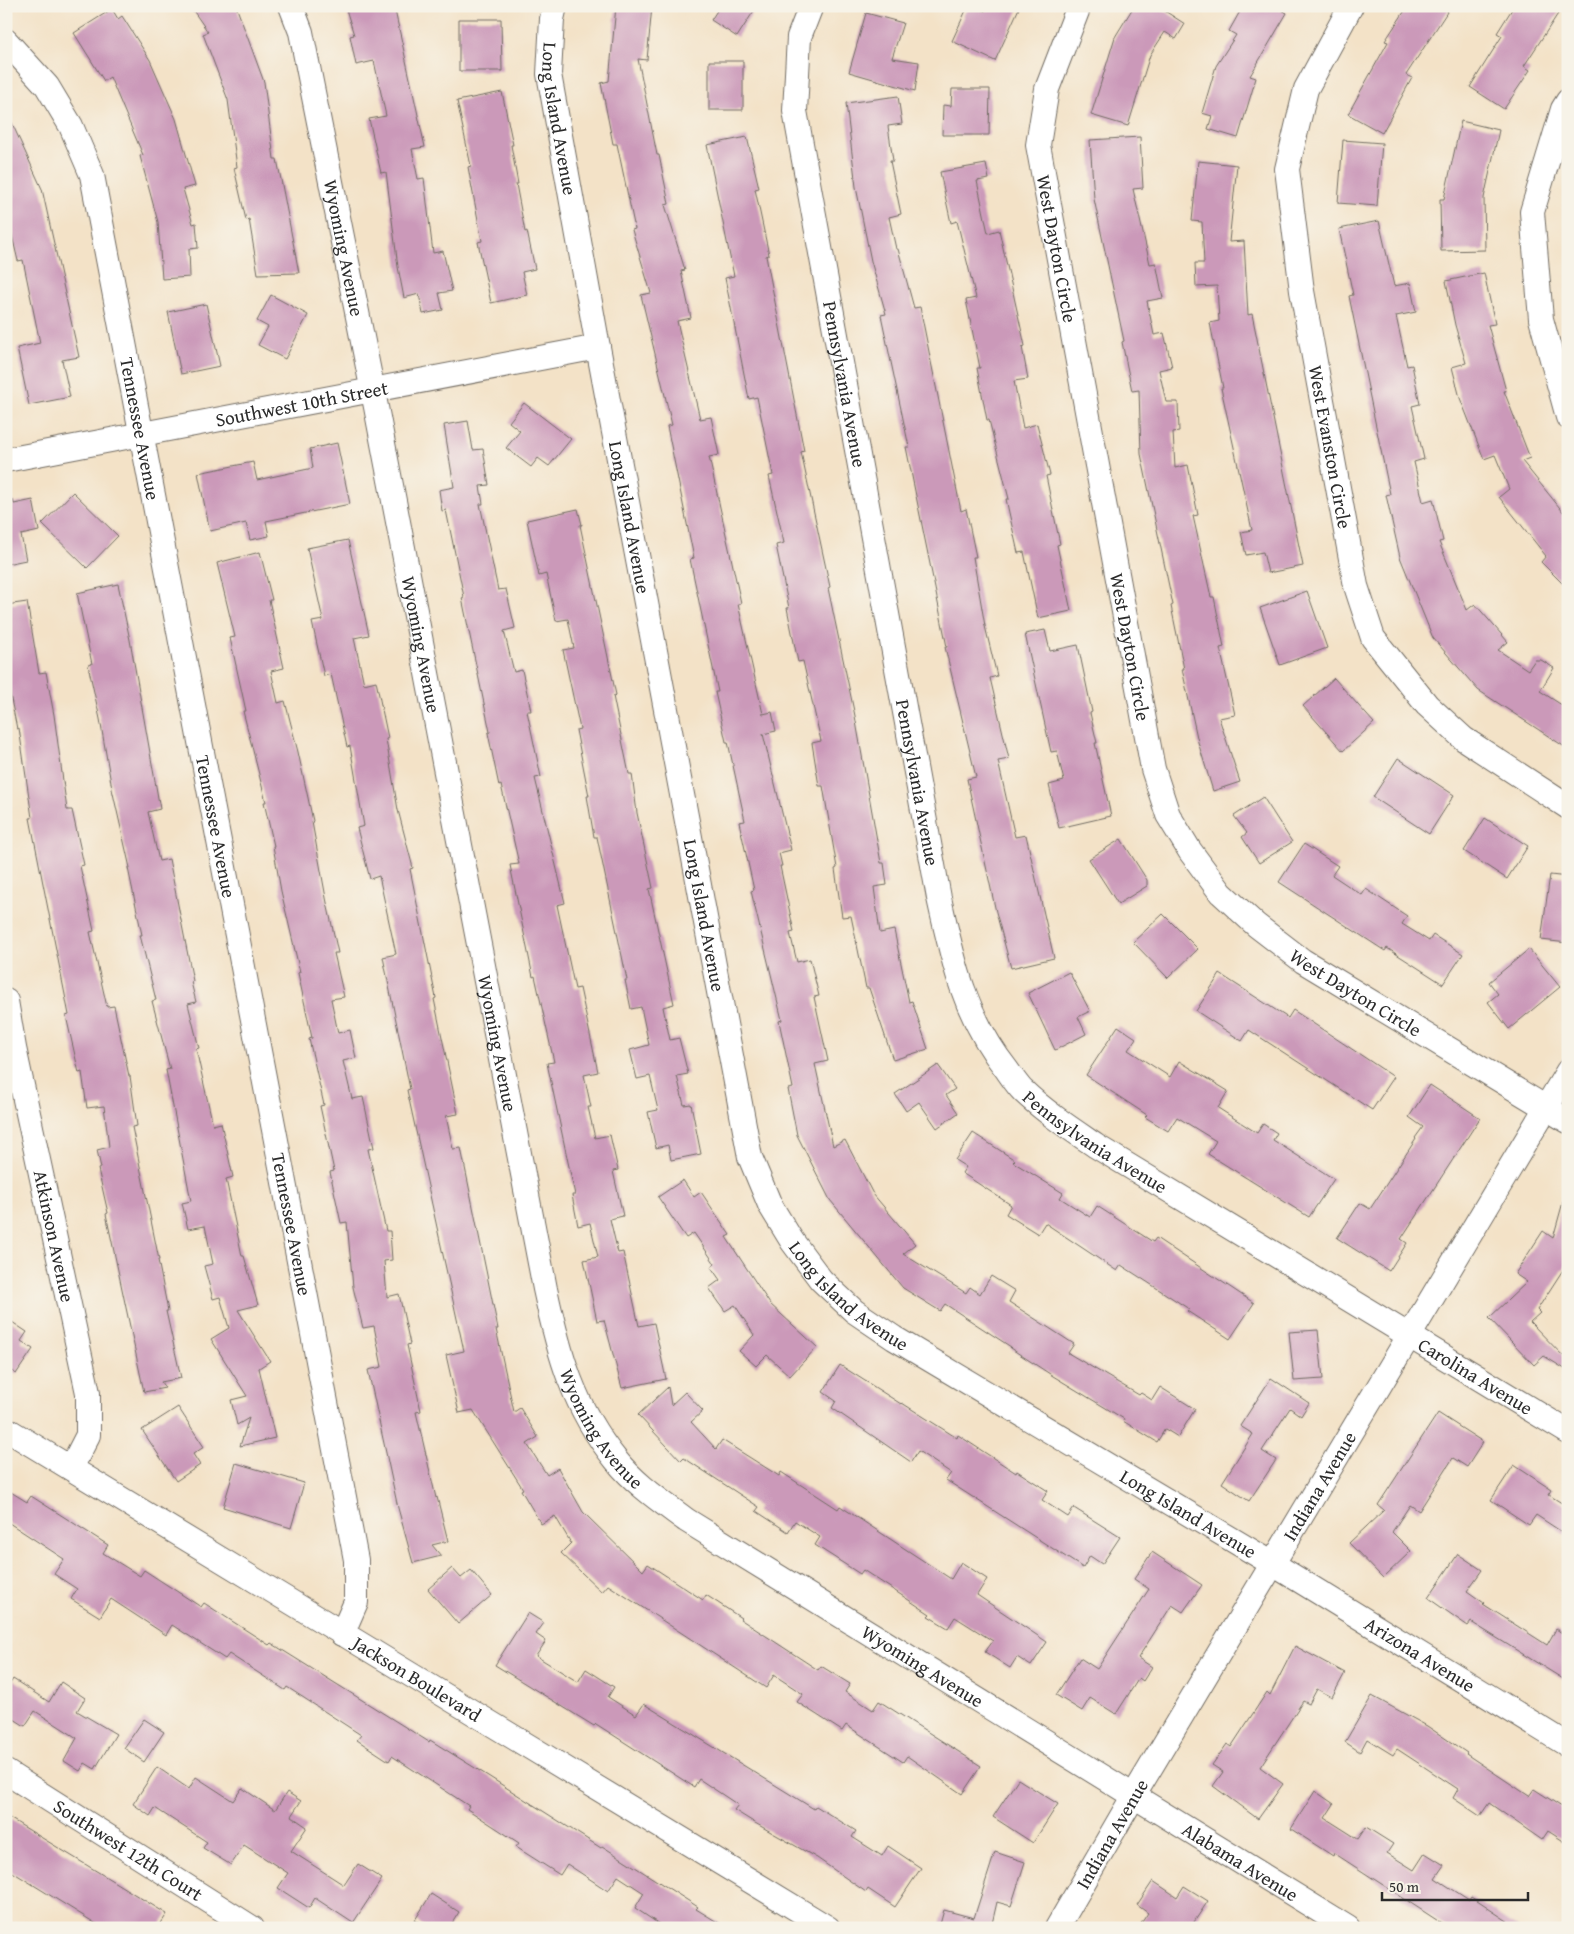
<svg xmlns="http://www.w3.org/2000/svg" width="1574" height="1934" font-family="'Gentium Book Plus',serif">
	<rect width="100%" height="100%" fill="#f7f3e8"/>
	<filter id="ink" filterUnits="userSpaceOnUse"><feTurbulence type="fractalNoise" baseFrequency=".02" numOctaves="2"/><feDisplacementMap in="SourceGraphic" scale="10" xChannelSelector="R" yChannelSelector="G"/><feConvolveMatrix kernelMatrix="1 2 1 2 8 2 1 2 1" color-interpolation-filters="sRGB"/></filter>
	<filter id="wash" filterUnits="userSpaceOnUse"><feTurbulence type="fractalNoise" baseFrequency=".0096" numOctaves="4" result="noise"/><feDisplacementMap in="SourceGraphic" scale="20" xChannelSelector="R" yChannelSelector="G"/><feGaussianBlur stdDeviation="1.12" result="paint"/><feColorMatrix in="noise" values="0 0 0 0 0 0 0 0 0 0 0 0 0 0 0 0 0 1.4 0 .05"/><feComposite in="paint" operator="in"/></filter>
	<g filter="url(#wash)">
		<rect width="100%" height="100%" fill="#f3e2c7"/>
		<g id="blocks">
			<path fill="#cb99b9" d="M190,6h46l28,76 10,77h3l22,114 -41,1 -9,-55 -3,1 -12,-52 3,-1 -9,-67 -25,-66 5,-2z
				M345,6h49l31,141 -13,2 6,30 6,-1 9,75 10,-2 9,40 -13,2 4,17 -20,4 -4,-20 -15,4 -6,-31 -12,-95 -5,1 -12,-54 17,-3 -12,-55 -18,4 -6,-29 4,-1z
				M616,6h36l-5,54 -9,-1 19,96h2l10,49 -4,1 20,65 -4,1 10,47 -14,3 23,98 11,-2 8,38 -10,2 32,146 -3,1 25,110 9,-2 4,19 -13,3 28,116 -12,3 3,13h-2l14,66 -4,1 7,29 13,-3 9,37 -5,1 14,64 -13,3 18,82 12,-6 28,54 42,50 -12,10 63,39 4,-6 10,7 11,-18 24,15 -6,11 65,42 -6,9 71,42 2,-2 11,7 8,-13 35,22 -17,28 -13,-8 -8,13 -34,-21 1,-2 -71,-43 -43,-28 1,-1 -66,-43 -5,7 -37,-23 -73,-88 -33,-65 -9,-46 5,-1 -14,-67 3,-1 -31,-129 3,-1 -15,-68 6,-1 -17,-79h-2l-11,-50h3l-28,-133 4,-1 -27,-132 5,-1 -31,-130 10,-2 -19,-63 3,-1 -18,-85h-4l-12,-61 8,-2z
				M720,6h37l-20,31 -26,-17z
				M968,6h6l11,5 3,-5h32l-25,55 -43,-20z
				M1134,6h23l28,18 -9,15 -11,-7 -15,23 -22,71 -37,-11 24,-78z
				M1243,6h32l12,7 -37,63 6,2 -18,60 -30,-9 4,-13 -10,-3 14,-47 20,-31 -7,-4z
				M1408,6h43l-45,69 6,3 -30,55 -34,-19 40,-72 -3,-1z
				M1514,6h49l-39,60 6,4 -26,39 -34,-22 32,-51 -5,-3z
				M112,9l6,10 4,-3 28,44 26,59 19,67 -12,3 10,35 3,-1 2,25 -9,1 1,28 -28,2 -4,-57 -18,-66 3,-1 -33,-78 -6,4 -30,-48z
				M866,13l37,10 -11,35 27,4 -4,29 -66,-19z
				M459,19h42l1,52h-43z
				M709,61h34v49h-34z
				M952,89h38l-1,46h-47l1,-30 8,1z
				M502,92l11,53h-2l7,39h-2l9,48 2,-1 8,38 -13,3 5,23 -36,8 -13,-61 4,-1 -14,-74 3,-1 -14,-65z
				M898,96l4,28 -14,2 5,35h-3l11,53 -12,3 7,32h2l16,59 6,-1 41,204 5,-2 10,48h-3l12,69 12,50 -7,2 19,81 -11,2 17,76 11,-2 28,123 -43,10 -15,-56 -29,-133 9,-2 -31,-130h2l-41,-200h3l-28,-132 5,-1 -15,-53 -15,-74 -10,-84z
				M6,110l36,79 37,168 -17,3 8,37 -41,8 -12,-57 23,-5 -17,-83 -5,1 -12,-51z
				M1461,121l38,9 -15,68 1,52 -44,1 -1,-52h4z
				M747,137l12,51 -4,1 14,66 -3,1 38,195 -3,1 29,135 -2,1 27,128 26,147h3l3,22 -13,2 6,46 14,-3 15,72 3,-1 16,48 -35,11 -24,-72h-3l-15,-72 -9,1 -7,-48 2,-1 -14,-82h-4l-7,-43 9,-2 -18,-80 -5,1 -11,-54h2l-13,-63 8,-2 -15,-67 4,-1 -16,-78 -8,2 -24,-121 9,-2 -27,-131z
				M1140,137l3,51 -10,1 17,75 6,-1 7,35 -16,3 7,34 10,-2 8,34 -13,3 7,32h12l1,29 -6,1 2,36 13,-3 10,50 -5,1 18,81h3l10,50 -4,1 15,67 -16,3 21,64 -27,9 -15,-49 -16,-73h2l-13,-63 2,-1 -32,-151 -2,-64 -7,1 -10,-49 2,-1 -30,-142 -4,-59z
				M1343,140l39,3 -5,63 -39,-3z
				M1198,161l39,4 -8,77 15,-1 4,74 4,-1 51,252 -35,7 -5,-21 -17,3 -5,-23 11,-2 -31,-142h2l-13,-65 9,-2 -2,-35 -21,1 -1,-24h9l-2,-41 -10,-1z
				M986,164l3,15 -12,2 11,52 11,-3 26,116 -3,1 6,32 -14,2 9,47 14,-4 13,51 -4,1 14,68 -3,1 14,66 -33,7 -14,-66 -6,1 -12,-54h3l-20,-79h-2l-10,-52h3l-14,-68 10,-2 -19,-77 -6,2 -11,-51z
				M1379,221l15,65 16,-3 6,29 -20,4 11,50 5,-1 8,39 -8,2 12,53 -10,3 9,40 10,-3 10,42 -4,1 28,68 8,-6 33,38 -10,8 30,20 7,-10h6l13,8 -14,23 28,18v40l-90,-59 -45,-52 -33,-81 -14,-62 4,-1 -41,-198 4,-1 -14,-66z
				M1484,273l11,51 -7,1 18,66h-2l26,67 -8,3 46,57v71l-27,-27 5,-6 -47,-59 10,-8 -14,-34 -11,4 -24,-61 -8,-31 14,-4 -11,-38 -9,-44z
				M271,295l37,20 -23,44 -27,-14 10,-18 -11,-6z
				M206,304l14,62 -39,8 -13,-62z
				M524,403l47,36 -22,27 -11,-8 -7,9 -25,-19 14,-17 -11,-9z
				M468,421l5,29 10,-1 6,36 -9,1 3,18h-3l18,86 8,-1 9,39 -11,3 10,41 8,-2 9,41h-4l14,66 -6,1 30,125 -8,2 18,84 5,-1 18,84 -14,3 7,32h-3l7,31 15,-3 8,35 -5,1 10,45 -13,3 8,34 5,-1 16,74 15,-3 12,56 -44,9 -18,-68 -7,1 -13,-61 14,-3 -8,-34 -12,3 -6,-31h3l-28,-132 7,-1 -19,-86 -2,1 -23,-112 9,-1 -18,-79 -2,1 -11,-53 2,-1 -28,-134 2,-1 -18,-87 -4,1 -3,-21 15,-3 -10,-62z
				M337,443l13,61 -84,17 3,15 -19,4 -4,-17 -36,8 -12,-58 55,-11 4,18 56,-12 -3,-19z
				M73,492l45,44 -31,32 -45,-44z
				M13,500l1,4 19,-4 6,31 -18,4 5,25 -20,4v-63z
				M578,509l4,16h-2l36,170 -3,1 16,78h3l5,39 16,75 -4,1 25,115 -11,3 7,33 9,-2 9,36 -11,2 7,29 7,-1 10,50 -30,6 -3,-15 -12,3 -8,-36 10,-2 -8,-34 -13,3 -7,-29 19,-5 -8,-38 -10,2 -6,-29h2l-30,-143h-3l-7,-41h2l-13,-66 4,-1 -17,-79 11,-2 -6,-29 -12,2 -10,-47 -7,2 -12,-56z
				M348,540l21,95 -15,3 10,46 12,-3 12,57 -2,1 12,71 15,58 -3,1 26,129 -2,1 24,115 -12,2 7,33 8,-1 37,181h-2l18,83 6,-4 18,29 -11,7 20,31 11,-7 25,44 60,59 5,-7 55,36 3,-5 35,23 -1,1 78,51 3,-4 29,18 -5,8 28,18 6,-9 102,65 -19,28 -55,-38 -4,6 -57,-37 -4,6 -45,-29 6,-8 -29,-19 -8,13 -158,-103 -6,7 -41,-39 10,-10 -16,-27 -14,8 -20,-34 2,-1 -50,-79 -14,3 -13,-58 18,-4 -57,-261 3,-1 -27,-132 13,-3 -17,-78 -9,3 -13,-51 7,-2 -14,-80 -3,1 -16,-73 -7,2 -12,-54 11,-2 -16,-72z
				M260,552l12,48h-3l15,68 -13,3 7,32 7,-2 13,51 15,69 -1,1 14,76 12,55h-4l10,44 -13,2 7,34 12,-3 6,28 -13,3 9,38 11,-2 11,51 -6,1 18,82h4l2,29 -8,1 3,36 12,-3 11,50 -3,1 14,66 -5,1 20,86 1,-1 11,44 -16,4 9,11 -28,7 -15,-55 -30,-138 14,-3 -8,-41 -11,2 -10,-41 -6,-65 -6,1 -11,-51 4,-1 -14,-65 4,-1 -15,-66 3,-1 -14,-65 2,-1 -19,-81 -8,-45h1l-10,-44h2l-23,-91h3l-16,-73 5,-1 -18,-74z
				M118,584l12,56 30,169 -12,3 11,49 10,-2 24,122 -2,1 5,20 -8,2 11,44 -3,1 17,76 8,-2 12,54 -7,2 16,77h2l14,49 -20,5 32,51 -11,7 16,70 -35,8 9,-28 -12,7 -6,-25 16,-4 -36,-57 18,-11 -9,-31 -7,2 -9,-33 9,-2 -8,-38 -17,3 -6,-26 9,-2 -25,-131 4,-1 -18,-68 4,-1 -16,-65h2l-14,-67h2l-18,-79 -12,-70 -12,-54 4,-1 -15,-71z
				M1307,591l20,57 -47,17 -20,-57z
				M27,602l12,71 7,-1 8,43 13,95h5l12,55 -4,1 14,65 -4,1 17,75 7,-1 15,70h1l7,50 -5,1 27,133h-1l10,51h-2l15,67 -20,4 4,6 -21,4 -38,-178 2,-1 -10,-44 3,-1 -4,-18 12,-3 -5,-41 -17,2 -5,-36 -3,1 -13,-57 3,-1 -39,-197h2l-13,-90 -2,1 -11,-55v-69z
				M1045,630l5,21 28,-6 14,67 -2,1 7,30h-2l16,73 -52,12 -10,-43 15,-4 -7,-30 -6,1 -26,-118z
				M1334,678l40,45 -31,28 -40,-45z
				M1398,758l56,37 -25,39 -56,-37z
				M1263,797l29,45 -33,21 -17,-26 5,-4 -13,-17z
				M1485,818l43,28 -21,33 -43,-28z
				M1121,839l26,41v6l-29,18 -29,-45z
				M1304,844l34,22 -6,9 30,20 4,-6 41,27 -5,8 27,17 4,-6 30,19 -20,30 -56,-36 -2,3 -106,-69z
				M1550,875l18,2v66l-27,-3z
				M1163,914l35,35 -30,29 -35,-36z
				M1529,949l31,38 -51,42 -21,-27 10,-8 -9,-12z
				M1069,972l21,39 -12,6 8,17 -31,16 -27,-57z
				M1220,974l68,44 5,-8 101,67 -22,33 -123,-80 -7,11 -46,-30z
				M1118,1026l18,12 -8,12 42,27 9,-16 49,30 -10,17 39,25 6,-9 14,9 -4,7 61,39 -25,38 -101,-63 8,-13 -39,-24 -9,14 -23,-14 2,-2 -61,-40z
				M938,1065l17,24 -9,6 12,18 -21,15 -18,-26 -13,9 -11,-17z
				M1430,1085l50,33 -79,121 6,4 -18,28 -52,-33 23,-35 10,6 46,-70 -1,-1 8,-11 -14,-10z
				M973,1133l42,27 -2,2 50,31 -3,5 30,19 7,-11 56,36 3,-4 98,65 -24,36 -43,-28 2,-2 -68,-44 -4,6 -72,-48 -7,11 -32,-20 5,-9 -49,-32 4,-6 -11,-7z
				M683,1180l11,17 7,-5 29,43 -4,2 44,67 47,43 -27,29 -23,-21 -11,11 -17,-15 15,-16 -19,-30 -10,6 -16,-23 11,-8 -9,-13 4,-3 -21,-31 -8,5 -28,-41z
				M1563,1202h5v60l-31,48 3,3 -10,9 38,39v10l-24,-15 -10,9 -45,-47 38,-36 -12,-8 28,-43 10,7z
				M6,1318l21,14 -6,9 12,8 -17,25 -10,-7z
				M1318,1330l5,49 -29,2 -5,-49z
				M840,1365l61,39 1,-1 55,35 1,-3 58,38 1,-2 31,20 -6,9 26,17 6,-9 46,29 -18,27 -12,-8 -7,12 -137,-88 5,-7 -33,-22 -7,11 -79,-54 4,-7 -13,-9z
				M1271,1378l38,25 -8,13 -11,-8 -28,43 14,9 -27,41 -27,-18 31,-49 -13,-8z
				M668,1387l3,18 14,-13 18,19 -12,11 25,27 6,-9 57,36 2,-4 57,37 2,-3 111,73 10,-17 26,17 -10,16 70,47 -16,24 -14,-9 -7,11 -25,-16 8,-11 -38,-24 -7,11 -20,-12 2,-2 -67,-44 -3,4 -45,-29 5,-8 -25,-16 -7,11 -32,-21 3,-4 -75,-49 -3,3 -43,-46z
				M178,1407l26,40 -11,7 7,11 -24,16 -34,-51z
				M1438,1413l45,29 -16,25 -14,-9 -34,53 -9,-6 -18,27 19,19 -28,27 -34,-35 35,-33 -6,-5z
				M236,1463l68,20 -13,45 -68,-21z
				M1514,1465l38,25 -3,5 19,12v29l-32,-21 -7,10 -38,-25z
				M6,1489l21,13 4,-6 77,49 -5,8 37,23 4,-6 57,37 3,-4 65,42 2,-2 158,99 1,-2 58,36 113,72 1,-2 96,61 -2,2 31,19h-62l-30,-20 9,-15 -26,-17 -10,15 -41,-27 -7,11 -44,-28 3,-4 -52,-34 2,-3 -77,-50 -3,5 -32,-21 4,-5 -74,-48 -2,3 -56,-36 -4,5 -53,-34 -6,10 -55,-36 -11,18 -29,-18 6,-10 -23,-15 10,-15 -58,-38z
				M1152,1552l50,33 -19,27 -11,-7 -34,53 14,9 -9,14 -4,-3 -23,36 -26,-16 -8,13 -26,-16 24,-37 17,11 52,-80 -15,-10z
				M1458,1554l24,16 -15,21 17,12 -1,1 64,41 9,-16 12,8v45l-97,-60 -3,4 -40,-28z
				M452,1568l9,10 10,-8 21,25 -34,29 -30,-35z
				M528,1613l16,10 -8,11 10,7 -10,15 42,26 8,-13 28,18 -6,10 28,18 8,-11 170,105 2,-3 40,25 -4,6 30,19 6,-10 33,22 -26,39 -27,-18 -2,3 -49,-34 -62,-35 -21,-13 4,-5 -39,-26 -5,8 -98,-63 -2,2 -99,-61z
				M1295,1646l50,27 -13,24 -15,-8 -8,15 -6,-3 -43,66 23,17 -25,35 -45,-33 10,-14 -11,-7 15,-21 4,3 36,-55 3,3z
				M13,1679l36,23 12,-20 24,16 -8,13 39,23 -21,35 -10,-6 -5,8 -16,-10 13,-23 -42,-27 -10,15 -19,-12v-24z
				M1372,1696l55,30 40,27 -1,1 63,42 5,-7 34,22v33l-20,-13 -6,9 -53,-37 -9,13 -27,-18 5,-9 -61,-40 -4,6 -26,-16 -7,13 -15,-10z
				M144,1719l20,13 -20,30 -20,-14z
				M157,1767l32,22 7,-12 37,24 9,-13 33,22 12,-18 14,9 -10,15 16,11 -16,24 53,34 14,-21 24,15 -29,44 -38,-25 -6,10 -31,-20 10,-15 -44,-28 -13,20 -28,-17 4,-6 -52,-34 -5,8 -17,-12z
				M1018,1779l40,25 -25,39 -40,-26z
				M1315,1791l19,13 -9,14 33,21 8,-12 27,17 -6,9 27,17 11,-17 19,12 -9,13 34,22 2,-3 47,31h-69l-115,-75 -1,3 -42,-27z
				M6,1816l161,98 -9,14h-55l-97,-60z
				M995,1852l30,10 -14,44 -14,-4 -6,26h-52l5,-18 30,8z
				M1153,1881l24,16 7,-11 24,15 -18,27h-52l10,-15 -11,-8z
				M431,1894l28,18 -10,16h-22l-12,-8z"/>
		</g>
	</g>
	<g filter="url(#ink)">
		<use href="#blocks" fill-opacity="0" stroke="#716b62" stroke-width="1"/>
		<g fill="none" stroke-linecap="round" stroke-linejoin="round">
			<g stroke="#716b62" stroke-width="26">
				<g id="minor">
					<path id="s1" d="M291,6l10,26 75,375 169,882c14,65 28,118 71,171 19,24 46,42 70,60l662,408"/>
					<path id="s2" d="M555,6l-3,13 -3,55 49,273 152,810 20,48 22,36 29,39 33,31 40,27 379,226 295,181"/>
					<path id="s3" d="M811,6l-12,31 -4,74 144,787c14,64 26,119 68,172 5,7 10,15 16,21 22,21 48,38 73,55l472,286"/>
					<path id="s4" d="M1079,6l-32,83 -9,56 115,624 15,46 22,36 31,42 35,32 47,36 265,160"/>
					<path id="s5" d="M1351,6l-45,83 -19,80 15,122 54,295 17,52 54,67 37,34 104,68"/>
					<path id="s6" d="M6,41l41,45 24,40 21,49 264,1385v42l-14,32"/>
					<path d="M1568,101l-5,8 -31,103 9,107 27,98"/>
					<path id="s7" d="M6,460l592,-113"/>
					<path id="s8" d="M6,1001l8,47 74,345v42l-17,33"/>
					<path id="s9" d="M6,1429l822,499"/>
					<path id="s10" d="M6,1772l246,156"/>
					<path id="s11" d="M1057,1928l83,-143 428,-714"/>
				</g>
			</g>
			<use href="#minor" stroke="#fff" stroke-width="24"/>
		</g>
	</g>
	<g text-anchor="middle" stroke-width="4.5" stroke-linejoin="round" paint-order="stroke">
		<g font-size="19" fill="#2b2b2b" stroke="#f7f3e8">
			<text dy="7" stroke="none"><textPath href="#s2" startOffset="114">Long Island Avenue</textPath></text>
			<text dy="7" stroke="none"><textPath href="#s1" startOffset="248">Wyoming Avenue</textPath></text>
			<text dy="7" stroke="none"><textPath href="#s4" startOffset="251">West Dayton Circle</textPath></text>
			<text dy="7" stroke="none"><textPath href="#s3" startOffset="385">Pennsylvania Avenue</textPath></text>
			<text dy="7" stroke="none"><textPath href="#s7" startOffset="301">Southwest 10th Street</textPath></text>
			<text dy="7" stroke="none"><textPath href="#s6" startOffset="419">Tennessee Avenue</textPath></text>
			<text dy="7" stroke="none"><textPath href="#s5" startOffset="458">West Evanston Circle</textPath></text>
			<text dy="7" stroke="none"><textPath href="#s2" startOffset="519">Long Island Avenue</textPath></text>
			<text dy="7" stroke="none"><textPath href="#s1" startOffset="652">Wyoming Avenue</textPath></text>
			<text dy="7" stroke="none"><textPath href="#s4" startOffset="656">West Dayton Circle</textPath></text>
			<text dy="7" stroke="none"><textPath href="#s3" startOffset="790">Pennsylvania Avenue</textPath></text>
			<text dy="7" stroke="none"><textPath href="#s6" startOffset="824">Tennessee Avenue</textPath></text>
			<text dy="7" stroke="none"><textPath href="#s2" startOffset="924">Long Island Avenue</textPath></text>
			<text dy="7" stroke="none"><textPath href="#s4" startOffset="1091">West Dayton Circle</textPath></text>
			<text dy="7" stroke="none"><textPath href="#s1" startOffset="1058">Wyoming Avenue</textPath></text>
			<text dy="7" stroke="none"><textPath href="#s3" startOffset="1209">Pennsylvania Avenue</textPath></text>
			<text dy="7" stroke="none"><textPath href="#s6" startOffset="1229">Tennessee Avenue</textPath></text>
			<text dy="7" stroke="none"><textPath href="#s8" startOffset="240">Atkinson Avenue</textPath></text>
			<text dy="7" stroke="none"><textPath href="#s2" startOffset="1344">Long Island Avenue</textPath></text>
			<text dy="7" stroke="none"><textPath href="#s3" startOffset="1656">Carolina Avenue</textPath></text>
			<text dy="7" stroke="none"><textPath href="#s1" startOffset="1461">Wyoming Avenue</textPath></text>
			<text dy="7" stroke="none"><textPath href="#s11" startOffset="514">Indiana Avenue</textPath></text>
			<text dy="7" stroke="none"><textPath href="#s2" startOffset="1749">Long Island Avenue</textPath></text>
			<text dy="7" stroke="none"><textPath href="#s2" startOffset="2020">Arizona Avenue</textPath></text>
			<text dy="7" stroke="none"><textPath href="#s1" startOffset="1866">Wyoming Avenue</textPath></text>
			<text dy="7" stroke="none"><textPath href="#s9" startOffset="481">Jackson Boulevard</textPath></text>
			<text dy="7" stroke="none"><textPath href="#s11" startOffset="109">Indiana Avenue</textPath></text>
			<text dy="7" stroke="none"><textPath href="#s10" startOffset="145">Southwest 12th Court</textPath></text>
			<text dy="7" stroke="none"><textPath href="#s1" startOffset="2239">Alabama Avenue</textPath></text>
		</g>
	</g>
	<rect width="1574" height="1934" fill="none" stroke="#f7f3e8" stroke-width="25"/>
	<path d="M1382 1892v8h146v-8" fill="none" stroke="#2b2b2b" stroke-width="2.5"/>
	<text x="1389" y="1892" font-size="15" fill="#2b2b2b" stroke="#f7f3e8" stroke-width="4" paint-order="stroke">50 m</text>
</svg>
